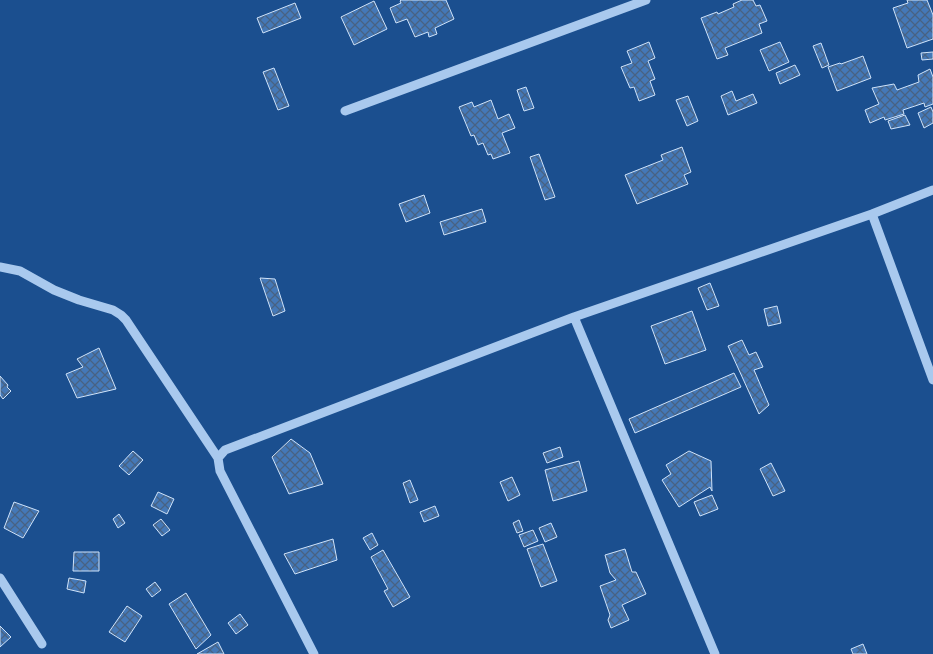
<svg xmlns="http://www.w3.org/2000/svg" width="933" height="654" font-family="'Work Sans',sans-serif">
	<defs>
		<pattern id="building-cross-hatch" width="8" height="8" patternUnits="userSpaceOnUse" patternTransform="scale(1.25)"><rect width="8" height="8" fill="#4478b7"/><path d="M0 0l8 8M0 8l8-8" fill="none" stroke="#486282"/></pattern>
	</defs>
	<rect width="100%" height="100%" fill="#1b4f8f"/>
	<path fill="url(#building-cross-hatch)" stroke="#cfe3fa" d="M401,0h45l8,19 -19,9 2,6 -8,3 -1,-5 -13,5 -8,-18 -11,4 -6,-15 11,-5 -1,-2z
		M742,0h11l3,6 4,-1 7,16 -8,3 3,9 -37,15 3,7 -11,4 -16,-41 16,-6 1,2 16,-7 -1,-3z
		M907,0h20l6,15v24l-26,9 -14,-40 15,-5z
		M374,1l13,28 -33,16 -13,-28z
		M295,3l6,15 -38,15 -6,-15z
		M649,42l6,16 -7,3 7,18 -5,2 5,14 -16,6 -5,-14 -4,1 -9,-21 11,-4 -5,-12z
		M780,42l9,20 -20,9 -9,-21z
		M821,43l8,22 -7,3 -9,-22z
		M933,52v7l-11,1 -1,-7z
		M863,56l8,22 -34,13 -9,-24 12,-4 1,1z
		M795,65l5,10 -20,9 -4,-11z
		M274,68l15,38 -11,4 -15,-38z
		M930,69l3,8v27l-8,3 -1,-4 -21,7 1,4 -19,6 -1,-3 -14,6 -5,-13 14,-6 -7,-16 22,-4 3,6 22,-8 -1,-7z
		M526,87l8,21 -10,3 -7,-21z
		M732,91l4,10 17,-7 4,9 -29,12 -7,-19z
		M688,96l10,25 -11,5 -11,-26z
		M491,100l7,19 11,-5 6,14 -13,5 8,20 -17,6 -2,-5 -3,1 -5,-12 -5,2 -4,-10 -3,1 -12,-29 13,-5 2,5z
		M931,107l2,5v11l-9,5 -6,-15z
		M905,115l5,10 -19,4 -3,-8z
		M682,147l9,25 -7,3 4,9 -51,20 -12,-29 38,-15 -2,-5z
		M539,154l16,43 -10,3 -15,-43z
		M424,195l6,18 -24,9 -7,-18z
		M482,209l4,13 -42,13 -4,-13z
		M260,278l15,1 10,32 -12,5z
		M710,283l9,23 -12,4 -9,-22z
		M777,306l4,17 -13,3 -4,-17z
		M692,311l14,39 -41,14 -14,-38z
		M742,340l7,15 7,-3 7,15 -9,3 15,35 -10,9 -31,-68z
		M99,348l17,41 -39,9 -11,-24 17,-7 -6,-8z
		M734,373l7,14 -106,46 -6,-14z
		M0,376l8,9 -1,2 4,4 -8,8 -3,-4z
		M291,439l19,14 13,31 -34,10 -17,-37z
		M560,447l3,10 -16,6 -4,-10z
		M133,451l10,9 -14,15 -10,-9z
		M689,451l22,10 1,30 -2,-4 -31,20 -17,-27 9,-6 -5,-9z
		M579,461l8,30 -34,10 -8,-31z
		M771,463l14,28 -12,5 -13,-27z
		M512,477l8,18 -12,6 -8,-19z
		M410,480l8,20 -8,3 -7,-20z
		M158,492l16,7 -7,15 -16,-8z
		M712,495l6,14 -18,7 -6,-14z
		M14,502l25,9 -16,27 -19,-10z
		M435,506l4,10 -15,6 -4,-10z
		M119,514l6,9 -7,5 -5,-9z
		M161,519l9,11 -8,6 -9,-11z
		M519,520l4,11 -6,2 -4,-10z
		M551,523l6,14 -12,5 -6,-14z
		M533,530l5,11 -14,6 -5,-12z
		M372,533l6,12 -8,5 -7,-12z
		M333,539l4,21 -42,14 -11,-20z
		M543,544l14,37 -16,6 -14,-38z
		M625,549l7,23h4l10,22 -24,11 7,15 -18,8 -3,-8 2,-5 -10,-29 16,-6 -6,-7 -5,-18z
		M383,550l27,47 -17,10 -9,-16 4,-2 -17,-32z
		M74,552h25v19h-26z
		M69,578l17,3 -2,12 -17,-4z
		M155,582l6,8 -9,7 -6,-8z
		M186,593l25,42 -15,14 -27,-45z
		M127,606l15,10 -17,26 -16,-10z
		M240,614l8,11 -12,9 -8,-11z
		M0,626l11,11 -11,10z
		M218,642l6,12h-27z
		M863,644l4,10h-14l-2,-5z"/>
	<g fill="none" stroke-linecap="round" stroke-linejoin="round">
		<path stroke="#a9c9ee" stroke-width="9" d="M345,111l301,-111
			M872,214l61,166
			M0,267l20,4 34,19 25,10 34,10 8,5 5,5 92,138 2,13 94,183
			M574,317l141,337
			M218,458l7,-8 349,-133 298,-103 61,-24
			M0,578l42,66"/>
	</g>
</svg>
